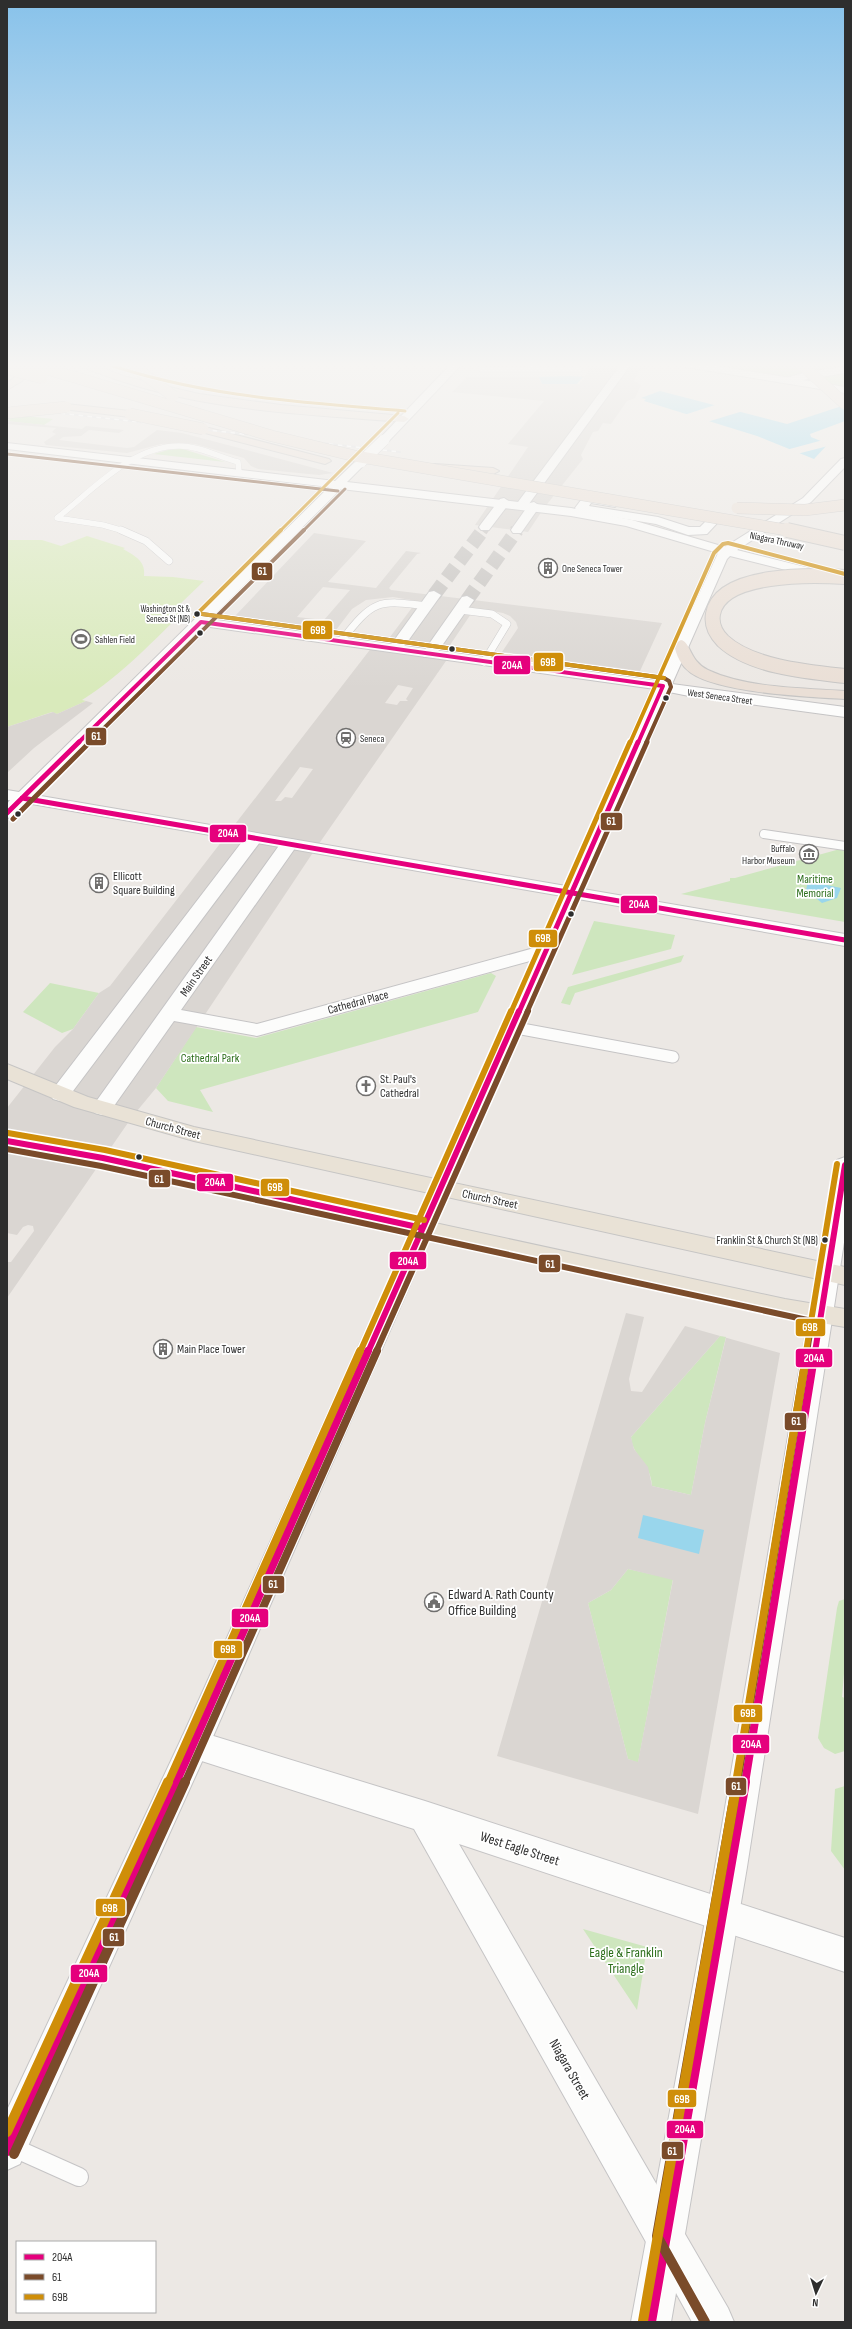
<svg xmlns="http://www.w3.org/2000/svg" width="852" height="2329" font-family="'Sofia Sans Condensed',sans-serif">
	<rect width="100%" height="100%" fill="#ece8e4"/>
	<path fill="#cee6be" d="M698,363h147v23z
		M16,415l37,4 -9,6 -37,-4z
		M181,449l5,1 39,12 -71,-8 14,-4z
		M840,849l5,1v72l-164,-28 49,-13v-3h5z
		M594,921l81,14 -4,14 -99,26z
		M684,955l-3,7 -106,31 -5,12 -9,-2 7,-16z
		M491,973l5,3 -18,36 -278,78 13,22 -45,-11 -12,-13 40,-61 60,11z
		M50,983l49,10 -26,36 -11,4 -39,-21z
		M720,1336l6,1 -21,86 -14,72 -39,-9c-1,-23 -20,-30 -21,-49z
		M628,1569l45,10 -35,184 -10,-4 -40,-156 23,-13z
		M845,1599v63l-3,35 3,1v53l-10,3 -11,-6 -6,-10 19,-130 2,-7z
		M845,1786v84l-14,-19 4,-62z
		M583,1929l64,18 -10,63z"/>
	<path fill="#d9eabb" d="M87,536l38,12 -2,1c12,7 23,12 21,27l29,1 31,4 -25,24 9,2c-34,33 -66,68 -106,93l4,1 -29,13 -5,-2 -45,15v-187h35l19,6z"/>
	<path fill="#dad6d2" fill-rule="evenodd" d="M593,363l60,1 -15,8 -4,9 7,4 -6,13 -8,3 -16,23 -8,-1 -5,8 -5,1 -12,23 2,4 -39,49 -16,24 -53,-7 53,-78 -20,-3 36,-43 -92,-9 15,-15 118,-1zM571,376l13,2 -5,6h-37l-3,-7z
		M7,421l75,8 4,-3 38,4 -5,3 -30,-3 -8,6 -18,1 -4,3 68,8 7,-1 23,-17 25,3 151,40 -14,2 -61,-6 -7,-3 -7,-8 -49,-14 -12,-1 -22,1 -34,9 -81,-8 -2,-3 12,-8 -4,-2 4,-4 -49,-4z
		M314,533l52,8 -38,41 48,6 30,-37 15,2 -4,1 -28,34 2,2 271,33 -22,48 -138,-19 16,-24 -2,-6 -6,-6 -7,-3 -28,-5 -25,37 7,1 -2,2 -139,200 -160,240 -24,29 -125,181v-36h4l23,-31 -1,-5 -5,-1 -5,2 -6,8 -10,-2v-125l48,-61 18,-18 26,-36 11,-7 269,-348 2,-2 9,1 27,-36 -24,-4 -27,3 -14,9 -16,21 -101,-14zM323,587l27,3 -26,30 -27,-3zM398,685l15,3 -7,11 2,2h-8l-3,4 -12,-2zM300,767l13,2 -21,29 -7,-1 -4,4h-6z
		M86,701l7,2 -59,45 -27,25v-46l46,-15 4,2z
		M626,1313l18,4 -15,62 2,12 11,1 43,-66 95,27 -82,461 -201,-58zM720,1336l6,2 -21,85 -14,72 -39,-9 -4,-19 -14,-18 -3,-12zM628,1569l45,11 -35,182 -10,-3 -40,-156 23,-13z"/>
	<path fill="#99d6ec" d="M571,376l12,1 -6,7h-35l-3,-7z
		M660,391l127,33 58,-19v16l-35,13 1,3 17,7 -14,15 -57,-23 -113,-35 2,-2 -5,-1z
		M808,881l33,7 -4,10 -15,5 -16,-13z
		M643,1515l61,15 -5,24 -61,-16z"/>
	<path fill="#ece8e4" d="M718,404l25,7 -36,11 -23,-7z
		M823,440l6,3 -1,3 -31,8 -11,-4z"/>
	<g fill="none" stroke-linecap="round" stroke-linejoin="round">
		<path stroke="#c6c3c0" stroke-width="11" stroke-dasharray="11 5.5" stroke-linecap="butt" d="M482,531l3,-4"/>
		<path stroke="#c6c3c0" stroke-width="14" stroke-dasharray="14 7" stroke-linecap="butt" d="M434,595l49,-65
			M467,600l50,-70"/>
		<g stroke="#c5c4c5" stroke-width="6">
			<path id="service-far4" d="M531,363l1,6h48
				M482,370l50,-1
				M124,531l-21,-6 -46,-7c35,-27 74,-72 122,-72 20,0 40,11 59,16l1,10"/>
		</g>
		<g stroke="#c5c4c5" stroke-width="8">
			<path id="service-far3" d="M121,530l25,11 23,20
				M460,610l32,4 15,10 -23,38
				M341,641c32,-40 35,-42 86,-35"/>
		</g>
		<g stroke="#c5c4c5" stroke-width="10">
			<path id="service-far2" d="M764,834l81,12"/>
		</g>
		<g stroke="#c5c4c5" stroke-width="13">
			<path id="service-far1" d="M511,1027l162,30"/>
		</g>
		<g stroke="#c5c4c5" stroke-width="20">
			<path id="service" d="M12,2147l67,30"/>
		</g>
		<g stroke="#c5c4c5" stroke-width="2">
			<path id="minor" d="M622,363h10l-106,145h-8l-2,-3 2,-3z
				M845,367v6l-60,10 -5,-3 26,-8z
				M588,495l27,4 6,4 -6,4 -24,-4 -2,3 69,11 31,10h11l11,-11 4,-1 6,4 -14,15 -19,1 -32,-11 -79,-13 -2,-3c4,-5 7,-11 13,-13z
				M504,498l6,4 -2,3 -19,25h-8l-2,-3 2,-3 19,-25z
				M534,502l6,4 -19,27h-8l-2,-3 2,-3 17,-24z
				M434,591l7,4 -41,57h-10l-2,-3 2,-3 39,-54z
				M467,596l7,4 -40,57h-10l-2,-3 2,-3 38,-54z
				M254,833l6,1 2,4 -2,4 -193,257 -7,2 -7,-2 -3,-5 3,-5 195,-255z
				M289,839l6,1 3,4 -117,166 76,14 288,-79 7,2 2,4 -2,4 -295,81 -83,-15 -65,92 -7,2 -7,-2 -4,-5 4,-5 188,-263z
				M194,1730l231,71 420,137v34l-386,-128 220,379 5,14 -5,14 -14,5 -14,-5 -237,-422 -231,-74 -4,-10 4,-10z"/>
		</g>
		<g stroke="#c5c4c5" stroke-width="2">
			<path id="tertiary" d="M452,363h11l-75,79h-8v-4z
				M674,363h25l146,24v6l-166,-27z
				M7,443l328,38 22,-21 4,-1 6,3 -20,20 224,26 61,12 93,27 78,-49 38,-39 4,-1v9l-34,35 -74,48 97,24 1,3 -1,3 -5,1 -99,-25 -3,3 -55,125 173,23v10l-156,-21 -20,-4 -86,197 262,45v12l-267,-47 -373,856 -185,409 -13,6v-60l176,-375 379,-839 -536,-93 -13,14 -6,1v-14l3,-4h-3v-10l12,2 310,-305 -322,-38zM341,489l230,27 55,10 92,27 -59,128 -449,-62zM203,626l452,63 -89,197 -531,-91z
				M845,1157v79l-98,631 -62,367 43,74 6,14h-42l-16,-29 -5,29h-40l84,-455 119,-702 3,-5z"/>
		</g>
		<g stroke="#c6c5c4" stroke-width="2">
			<path id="trunk" d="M7,1064l81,33 106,30 651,140v18l-651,-144 -120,-34 -67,-28z
				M7,1134l96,17 682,148 60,10v18l-60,-10 -682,-152 -96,-17z"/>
		</g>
		<g stroke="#c6c5c4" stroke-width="2">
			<path id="motorway" d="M24,363h10l-12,18 -15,9v-7l8,-6z
				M76,363h15l32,13 76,18 82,11 123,11 5,3 -5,3c-100,-8 -205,-11 -300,-47 -8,-3 -21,-6 -28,-12z
				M66,404l64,7 5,3 -5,3 -68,-8v-4z
				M209,428l120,31 2,2 -6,3 -120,-31v-4z
				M435,464l58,4 6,3 -6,3 -62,-5 -2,-2 2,-2z
				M681,640c10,2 8,21 27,30 38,18 95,18 137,21v8c-37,-2 -125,-6 -154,-26 -10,-7 -15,-18 -17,-29z"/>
		</g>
		<use href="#service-far4" stroke="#fcfcfb" stroke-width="5.5"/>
		<use href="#service-far3" stroke="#fcfcfb" stroke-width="7"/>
		<use href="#service-far2" stroke="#fcfcfb" stroke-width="8"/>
		<use href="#service-far1" stroke="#fcfcfb" stroke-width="11"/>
		<use href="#service" stroke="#fcfcfb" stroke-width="18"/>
		<use href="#minor" fill="#fcfcfb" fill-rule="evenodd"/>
		<use href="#tertiary" fill="#fcfcfb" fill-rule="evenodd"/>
		<use href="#trunk" fill="#e9e2d6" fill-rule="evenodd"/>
		<use href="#motorway" fill="#eadfd6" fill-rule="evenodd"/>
		<g stroke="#dfdfe1" stroke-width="2">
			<path id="rail" d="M7,407l393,45"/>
		</g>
		<use href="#rail" stroke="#fff" stroke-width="1.5" stroke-dasharray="4.5" stroke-linecap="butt"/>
		<g stroke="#c5c4c5" stroke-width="12" stroke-linecap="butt">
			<path id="tertiary-bridge" d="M361,462l23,-22"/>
		</g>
		<g stroke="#c6c5c4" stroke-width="12" stroke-linecap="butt">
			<path id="motorway-bridge-far1" d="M27,363l245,73 83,20 437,75
				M129,363l44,33
				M800,363l45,41
				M7,369l35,9
				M7,413l59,-6
				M130,414l73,15
				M737,508l68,2 40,-5"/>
		</g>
		<g stroke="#c6c5c4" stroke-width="16" stroke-linecap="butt">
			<path id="motorway-bridge" d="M787,530l58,13
				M845,577c-31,-2 -125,-5 -132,37 -2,11 3,20 10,27 28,26 85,31 122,35"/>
		</g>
		<use href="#tertiary-bridge" stroke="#fcfcfb" stroke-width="11"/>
		<use href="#motorway-bridge-far1" stroke="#eadfd6" stroke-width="11"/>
		<use href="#motorway-bridge" stroke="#eadfd6" stroke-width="14"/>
		<g stroke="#fff" stroke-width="6">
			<path id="bus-1-far4" d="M78,743l123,-121 462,64 -25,57"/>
		</g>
		<g stroke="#fff" stroke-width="8">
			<path id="bus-1-far3" d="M22,798l823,142
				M7,813l72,-71
				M519,1012l119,-270"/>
		</g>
		<g stroke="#fff" stroke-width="9">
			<path id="bus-1-far2" d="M7,1141l96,17 319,70
				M368,1352l151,-341
				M815,1352l30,-187"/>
		</g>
		<g stroke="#fff" stroke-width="10">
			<path id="bus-1-far1" d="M176,1783l192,-432
				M745,1783l70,-432"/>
		</g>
		<g stroke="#fff" stroke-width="12">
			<path id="bus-1" d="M7,2151l170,-369
				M651,2322l94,-540"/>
		</g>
		<g stroke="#fff" stroke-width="4.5">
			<path id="bus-2-far5" d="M7,454l331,37
				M303,531l42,-42"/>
		</g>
		<g stroke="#fff" stroke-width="6">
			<path id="bus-2-far4" d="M202,614l462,64 5,3 2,6 -25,56
				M89,743l215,-213"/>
		</g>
		<g stroke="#fff" stroke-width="8">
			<path id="bus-2-far3" d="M13,819l77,-77
				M527,1012l120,-270"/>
		</g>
		<g stroke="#fff" stroke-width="9">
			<path id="bus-2-far2" d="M7,1149l94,17 711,155 -5,31
				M376,1352l152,-341"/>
		</g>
		<g stroke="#fff" stroke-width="10">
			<path id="bus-2-far1" d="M185,1783l192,-432
				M737,1783l70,-432"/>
		</g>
		<g stroke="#fff" stroke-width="12">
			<path id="bus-2" d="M14,2154l171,-372
				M705,2322l-48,-86 80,-454"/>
		</g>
		<g stroke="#fff" stroke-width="4.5">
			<path id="bus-3-far5" d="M104,363c99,34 198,39 301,48
				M280,531l118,-118"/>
		</g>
		<g stroke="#fff" stroke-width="6">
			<path id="bus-3-far4" d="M202,614l462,64
				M195,616l86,-86
				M630,743l84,-190 9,-9 5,-1 117,31"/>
		</g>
		<g stroke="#fff" stroke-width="8">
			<path id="bus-3-far3" d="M511,1012l119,-270"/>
		</g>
		<g stroke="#fff" stroke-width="9">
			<path id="bus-3-far2" d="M8,1133l97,17 319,70
				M360,1352l151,-341
				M806,1352l31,-188"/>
		</g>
		<g stroke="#fff" stroke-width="10">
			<path id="bus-3-far1" d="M168,1783l192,-432
				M736,1783l71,-432"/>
		</g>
		<g stroke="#fff" stroke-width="12">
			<path id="bus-3" d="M7,2132l161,-350
				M643,2321l94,-539"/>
		</g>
		<use href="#bus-1-far4" stroke="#e5007d" stroke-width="4"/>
		<use href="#bus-1-far3" stroke="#e5007d" stroke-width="5"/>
		<use href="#bus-1-far2" stroke="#e5007d" stroke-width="6"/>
		<use href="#bus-1-far1" stroke="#e5007d" stroke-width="8"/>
		<use href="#bus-1" stroke="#e5007d" stroke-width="10"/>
		<use href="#bus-2-far5" stroke="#7a4b2a" stroke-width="3"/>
		<use href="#bus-2-far4" stroke="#7a4b2a" stroke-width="4"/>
		<use href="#bus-2-far3" stroke="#7a4b2a" stroke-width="5"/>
		<use href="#bus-2-far2" stroke="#7a4b2a" stroke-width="6"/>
		<use href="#bus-2-far1" stroke="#7a4b2a" stroke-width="8"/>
		<use href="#bus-2" stroke="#7a4b2a" stroke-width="10"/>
		<use href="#bus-3-far5" stroke="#cf8e09" stroke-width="3"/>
		<use href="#bus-3-far4" stroke="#cf8e09" stroke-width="4"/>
		<use href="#bus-3-far3" stroke="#cf8e09" stroke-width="5"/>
		<use href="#bus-3-far2" stroke="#cf8e09" stroke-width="6"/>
		<use href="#bus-3-far1" stroke="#cf8e09" stroke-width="8"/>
		<use href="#bus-3" stroke="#cf8e09" stroke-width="10"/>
	</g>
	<linearGradient id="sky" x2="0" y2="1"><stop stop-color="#88c2ea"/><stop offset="0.53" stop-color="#f6f5f3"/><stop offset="1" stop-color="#f6f5f3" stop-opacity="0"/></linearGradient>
	<rect width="852" height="689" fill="url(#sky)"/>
	<defs>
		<g id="building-ring" transform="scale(1)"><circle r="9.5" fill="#fff" stroke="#706f6e" stroke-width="1.5"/><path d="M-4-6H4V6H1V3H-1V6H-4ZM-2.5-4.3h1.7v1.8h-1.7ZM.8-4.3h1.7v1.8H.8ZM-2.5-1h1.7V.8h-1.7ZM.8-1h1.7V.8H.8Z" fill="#706f6e"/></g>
		<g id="stadium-ring" transform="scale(1)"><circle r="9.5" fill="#fff" stroke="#706f6e" stroke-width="1.5"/><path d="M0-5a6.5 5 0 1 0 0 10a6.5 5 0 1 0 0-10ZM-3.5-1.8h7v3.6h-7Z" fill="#706f6e"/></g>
		<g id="station-ring" transform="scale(1)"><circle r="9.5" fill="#fff" stroke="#706f6e" stroke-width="1.5"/><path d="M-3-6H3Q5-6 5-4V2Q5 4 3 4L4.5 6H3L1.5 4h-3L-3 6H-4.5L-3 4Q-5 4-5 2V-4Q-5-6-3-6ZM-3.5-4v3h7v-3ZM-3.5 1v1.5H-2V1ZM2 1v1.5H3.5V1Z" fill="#706f6e"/></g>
		<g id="museum-ring" transform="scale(1)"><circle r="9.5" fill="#fff" stroke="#706f6e" stroke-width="1.5"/><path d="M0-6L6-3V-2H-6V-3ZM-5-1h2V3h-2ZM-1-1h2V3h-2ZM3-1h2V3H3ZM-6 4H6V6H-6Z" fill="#706f6e"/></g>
		<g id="church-ring" transform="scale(1)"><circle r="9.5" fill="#fff" stroke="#706f6e" stroke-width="1.5"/><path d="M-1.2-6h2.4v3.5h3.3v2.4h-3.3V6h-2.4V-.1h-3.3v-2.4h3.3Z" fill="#706f6e"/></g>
		<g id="civic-ring" transform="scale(1)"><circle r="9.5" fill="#fff" stroke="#706f6e" stroke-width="1.5"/><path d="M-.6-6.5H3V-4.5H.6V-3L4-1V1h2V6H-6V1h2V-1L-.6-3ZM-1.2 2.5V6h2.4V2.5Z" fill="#706f6e"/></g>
	</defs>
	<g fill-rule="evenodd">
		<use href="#building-ring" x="548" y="568"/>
		<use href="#stadium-ring" x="81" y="639"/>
		<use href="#station-ring" x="346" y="738"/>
		<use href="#museum-ring" x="809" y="854"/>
		<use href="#building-ring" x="99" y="883"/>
		<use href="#church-ring" x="366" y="1086"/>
		<use href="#building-ring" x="163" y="1349"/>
		<use href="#civic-ring" x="434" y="1602"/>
	</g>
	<g fill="#2e2e2e" stroke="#fff" stroke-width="1.5">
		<circle cx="197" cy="614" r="3.5"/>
		<circle cx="200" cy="633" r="3.5"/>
		<circle cx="452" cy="649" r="3.5"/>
		<circle cx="666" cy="698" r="3.5"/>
		<circle cx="18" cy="814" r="3.5"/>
		<circle cx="571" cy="914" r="3.5"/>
		<circle cx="139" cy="1157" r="3.5"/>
		<circle cx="825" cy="1240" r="3.5"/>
	</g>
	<g text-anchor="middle" stroke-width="3.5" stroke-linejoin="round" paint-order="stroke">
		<g font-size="9" fill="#2e2e2e" stroke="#fff" text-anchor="end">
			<text x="190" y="612">Washington St &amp;<tspan x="190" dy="10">Seneca St (NB)</tspan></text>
		</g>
		<g font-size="10" fill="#2e2e2e" stroke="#fff">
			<text transform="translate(777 540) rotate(12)" y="4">Niagara Thruway</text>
			<text transform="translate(720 696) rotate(8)" y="4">West Seneca Street</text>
		</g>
		<g font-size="10" fill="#2e2e2e" stroke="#fff" text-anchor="start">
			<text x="562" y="572">One Seneca Tower</text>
			<text x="95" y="643">Sahlen Field</text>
			<text x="360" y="742">Seneca</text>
			<text x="795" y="852" text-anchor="end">Buffalo<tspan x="795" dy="12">Harbor Museum</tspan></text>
		</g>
		<g font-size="11" fill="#2e2e2e" stroke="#fff" text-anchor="end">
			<text x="818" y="1244">Franklin St &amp; Church St (NB)</text>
		</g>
		<g font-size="12" fill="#2e2e2e" stroke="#fff" text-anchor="start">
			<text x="113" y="880">Ellicott<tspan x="113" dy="14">Square Building</tspan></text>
			<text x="380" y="1083">St. Paul's<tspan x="380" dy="14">Cathedral</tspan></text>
			<text x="177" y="1353">Main Place Tower</text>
		</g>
		<g font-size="12" fill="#2c6e1b" stroke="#fff">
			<text x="815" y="883">Maritime<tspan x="815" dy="14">Memorial</tspan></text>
			<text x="210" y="1062">Cathedral Park</text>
		</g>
		<g font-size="12" fill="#2e2e2e" stroke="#fff">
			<text transform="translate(196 976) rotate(-55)" y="4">Main Street</text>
			<text transform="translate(358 1002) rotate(-15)" y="4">Cathedral Place</text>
			<text transform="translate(173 1128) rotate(15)" y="4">Church Street</text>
			<text transform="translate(490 1199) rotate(12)" y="4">Church Street</text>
		</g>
		<g font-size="14" fill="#2e2e2e" stroke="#fff" text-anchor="start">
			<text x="448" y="1599">Edward A. Rath County<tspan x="448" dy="16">Office Building</tspan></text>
		</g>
		<g font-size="14" fill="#2e2e2e" stroke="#fff">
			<text transform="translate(520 1848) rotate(18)" y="5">West Eagle Street</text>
			<text transform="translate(570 2069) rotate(60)" y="5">Niagara Street</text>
		</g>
		<g font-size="14" fill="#2c6e1b" stroke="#fff">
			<text x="626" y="1957">Eagle &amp; Franklin<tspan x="626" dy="16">Triangle</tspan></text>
		</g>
	</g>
	<g stroke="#fff" stroke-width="1.5">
		<rect x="251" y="562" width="22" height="19" rx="4" fill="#7a4b2a"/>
		<rect x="302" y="620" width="31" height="20" rx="4" fill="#cf8e09"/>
		<rect x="533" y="652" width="31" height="20" rx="4" fill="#cf8e09"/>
		<rect x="493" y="655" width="38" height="20" rx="4" fill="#e5007d"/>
		<rect x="85" y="727" width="22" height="19" rx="4" fill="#7a4b2a"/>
		<rect x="600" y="812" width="23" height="19" rx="4" fill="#7a4b2a"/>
		<rect x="209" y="824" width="38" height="19" rx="4" fill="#e5007d"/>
		<rect x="620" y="895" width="38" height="19" rx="4" fill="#e5007d"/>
		<rect x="528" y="929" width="30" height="19" rx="4" fill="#cf8e09"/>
		<rect x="148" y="1169" width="23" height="19" rx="4" fill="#7a4b2a"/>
		<rect x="196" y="1173" width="38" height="19" rx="4" fill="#e5007d"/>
		<rect x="260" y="1178" width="30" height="19" rx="4" fill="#cf8e09"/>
		<rect x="389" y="1251" width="38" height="19" rx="4" fill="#e5007d"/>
		<rect x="538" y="1254" width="23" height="19" rx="4" fill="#7a4b2a"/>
		<rect x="795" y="1318" width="31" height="19" rx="4" fill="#cf8e09"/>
		<rect x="795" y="1348" width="38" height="20" rx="4" fill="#e5007d"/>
		<rect x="784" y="1412" width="23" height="19" rx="4" fill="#7a4b2a"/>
		<rect x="262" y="1575" width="23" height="19" rx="4" fill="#7a4b2a"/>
		<rect x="231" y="1608" width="38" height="20" rx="4" fill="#e5007d"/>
		<rect x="213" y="1640" width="30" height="19" rx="4" fill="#cf8e09"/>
		<rect x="733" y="1704" width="30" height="19" rx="4" fill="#cf8e09"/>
		<rect x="732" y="1734" width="38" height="20" rx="4" fill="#e5007d"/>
		<rect x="725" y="1777" width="22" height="19" rx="4" fill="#7a4b2a"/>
		<rect x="95" y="1898" width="31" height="19" rx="4" fill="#cf8e09"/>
		<rect x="102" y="1928" width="23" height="19" rx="4" fill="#7a4b2a"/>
		<rect x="70" y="1964" width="38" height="19" rx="4" fill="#e5007d"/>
		<rect x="667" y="2089" width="30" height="19" rx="4" fill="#cf8e09"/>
		<rect x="666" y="2120" width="38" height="19" rx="4" fill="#e5007d"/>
		<rect x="661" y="2141" width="23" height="19" rx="4" fill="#7a4b2a"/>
	</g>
	<g font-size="11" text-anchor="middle" font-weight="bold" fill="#fff">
		<text x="262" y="575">61</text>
		<text x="318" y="634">69B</text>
		<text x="548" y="666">69B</text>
		<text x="512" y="669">204A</text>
		<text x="96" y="740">61</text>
		<text x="611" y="825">61</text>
		<text x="228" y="837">204A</text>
		<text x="639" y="908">204A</text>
		<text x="543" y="942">69B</text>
		<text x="159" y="1183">61</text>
		<text x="215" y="1186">204A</text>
		<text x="275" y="1191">69B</text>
		<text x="408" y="1265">204A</text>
		<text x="550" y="1268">61</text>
		<text x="810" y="1331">69B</text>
		<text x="814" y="1362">204A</text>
		<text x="796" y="1425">61</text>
		<text x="273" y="1588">61</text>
		<text x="250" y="1622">204A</text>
		<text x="228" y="1653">69B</text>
		<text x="748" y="1717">69B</text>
		<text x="751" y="1748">204A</text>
		<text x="736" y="1790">61</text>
		<text x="110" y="1912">69B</text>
		<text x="114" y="1941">61</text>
		<text x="89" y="1977">204A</text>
		<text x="682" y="2103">69B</text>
		<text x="685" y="2133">204A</text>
		<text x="672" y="2155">61</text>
	</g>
	<rect width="852" height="2329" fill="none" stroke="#2e2e2e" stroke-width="16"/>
	<rect x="16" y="2241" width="140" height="72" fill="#ffffff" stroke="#ababab"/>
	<rect x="24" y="2254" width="20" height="6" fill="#e5007d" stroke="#ababab"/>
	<text x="52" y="2261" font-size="12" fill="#2e2e2e">204A</text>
	<rect x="24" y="2274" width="20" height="6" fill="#7a4b2a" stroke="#ababab"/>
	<text x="52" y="2281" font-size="12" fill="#2e2e2e">61</text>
	<rect x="24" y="2294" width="20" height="6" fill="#cf8e09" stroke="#ababab"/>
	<text x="52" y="2301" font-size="12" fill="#2e2e2e">69B</text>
	<g transform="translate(816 2293) rotate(184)" stroke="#ffffff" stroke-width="3" paint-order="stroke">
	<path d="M0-3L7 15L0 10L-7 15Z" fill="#2e2e2e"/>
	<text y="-6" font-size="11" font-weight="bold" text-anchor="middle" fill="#2e2e2e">N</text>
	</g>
</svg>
